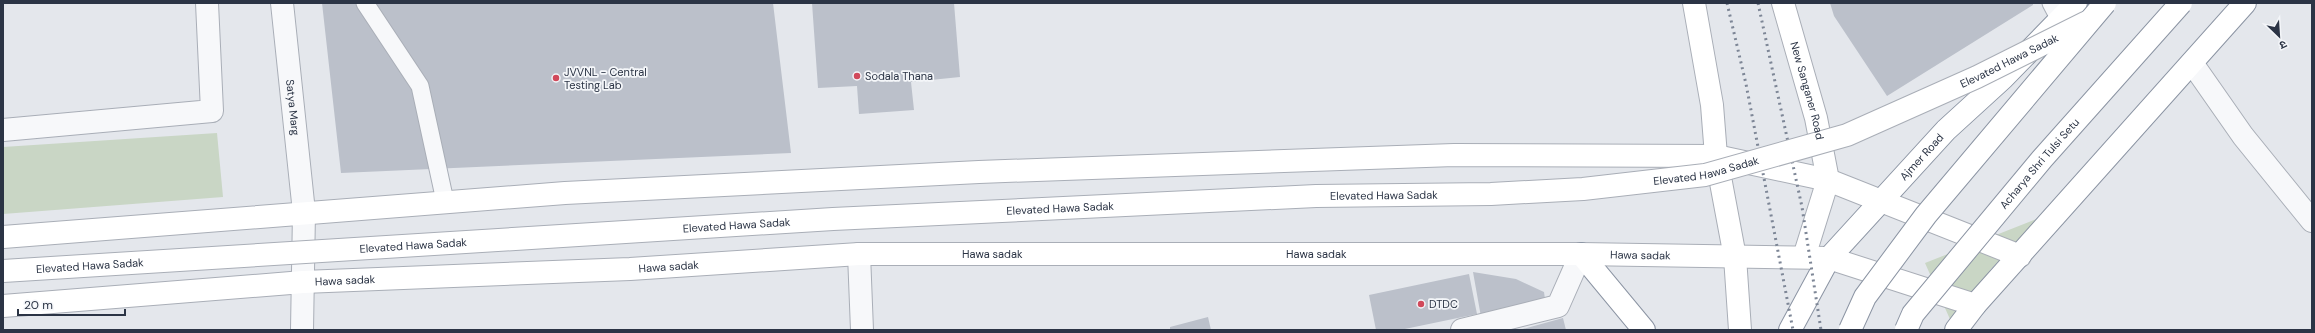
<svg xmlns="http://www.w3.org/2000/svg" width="2315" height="333" font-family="'DM Sans','Noto Sans Devanagari',sans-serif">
	<rect width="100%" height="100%" fill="#e4e7ec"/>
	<path fill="#c9d6c5" d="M217,133l6,64 -220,17v-67z
		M2039,218l-48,51 -38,57 -28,-63z"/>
	<path fill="#bbc0ca" d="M322,3h451l18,150 -450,20z
		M812,3h142l6,74 -49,5 3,28 -55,4 -2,-28 -39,2z
		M1830,3h203v2l-146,91 -53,-80z
		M1473,272l43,7 28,13 2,14 -65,11z
		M1469,274l8,40 -77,16h-24l-7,-35z
		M1208,317l3,13h-41v-3z
		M1563,318l3,12h-47z"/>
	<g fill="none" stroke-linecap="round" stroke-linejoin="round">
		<g stroke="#a9aeb7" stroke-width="19">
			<path id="service" d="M365,3l55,83 25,115
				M2051,3l9,17"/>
		</g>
		<g stroke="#a9aeb7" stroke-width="24">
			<g id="minor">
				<path id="s1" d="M282,3l22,209"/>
				<path d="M2192,63l51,73 69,85"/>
				<path d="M3,130l209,-19 -5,-108"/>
				<path d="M859,254l3,76"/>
				<path d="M1462,330l96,-24 23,-52"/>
			</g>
		</g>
		<g stroke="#a9aeb7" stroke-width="24">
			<path id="tertiary" d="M302,330l2,-118"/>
		</g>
		<g stroke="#a9aeb7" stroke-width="24">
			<g id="secondary">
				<path d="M1694,3l18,102 4,51 19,101 5,73"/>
				<path id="s2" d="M1783,3l33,115 12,62 -24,77"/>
				<path d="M3,237l562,-44 414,-21 475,-17 262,1 112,24 192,76"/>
				<path id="s3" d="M3,306l300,-24 327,-13 229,-15h722l248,4 146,47"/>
			</g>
		</g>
		<g stroke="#8b94a3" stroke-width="24">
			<g id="trunk">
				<path d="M1581,254l63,76"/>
				<path id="s4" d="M1790,330l39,-72 117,-128 57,-52 73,-75"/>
				<path d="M1956,330l19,-25 270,-302"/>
			</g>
		</g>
		<use href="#service" stroke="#f7f8fa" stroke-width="17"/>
		<use href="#minor" stroke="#f7f8fa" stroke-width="22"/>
		<use href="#tertiary" stroke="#f7f8fa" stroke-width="22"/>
		<use href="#secondary" stroke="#fff" stroke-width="22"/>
		<use href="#trunk" stroke="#fff" stroke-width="22"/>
		<path stroke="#7d8696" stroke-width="3" stroke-dasharray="2 4" stroke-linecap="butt" d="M1727,3l19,81 47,246
			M1758,3l44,204 19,123"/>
		<g stroke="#a9aeb7" stroke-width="24" stroke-linecap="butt">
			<g id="secondary-bridge">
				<path id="s5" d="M3,271l830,-52 483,-23 175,-2 92,-5 122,-14 142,-40 130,-58 110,-55"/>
			</g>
		</g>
		<g stroke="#8b94a3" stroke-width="24" stroke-linecap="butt">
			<g id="trunk-bridge">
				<path d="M1850,330l15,-33 61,-82 179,-212"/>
				<path id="s6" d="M1906,330l7,-16 129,-155 139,-156"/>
			</g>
		</g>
		<use href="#secondary-bridge" stroke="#fff" stroke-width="22"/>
		<use href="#trunk-bridge" stroke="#fff" stroke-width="22"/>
	</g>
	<g fill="#d1495b" stroke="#f4f6f9" stroke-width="1.5">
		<circle cx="857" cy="76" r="4"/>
		<circle cx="556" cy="78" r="4"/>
		<circle cx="1421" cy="304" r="4"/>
	</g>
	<g text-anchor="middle" stroke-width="3.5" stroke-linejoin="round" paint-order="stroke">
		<g font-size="11" fill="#2b3445" stroke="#f4f6f9">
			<text dy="4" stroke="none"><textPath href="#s5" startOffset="2031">Elevated Hawa Sadak</textPath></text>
			<text dy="4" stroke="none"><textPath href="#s2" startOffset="91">New Sanganer Road</textPath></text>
			<text dy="4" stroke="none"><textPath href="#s1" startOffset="105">Satya Marg</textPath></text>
			<text dy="4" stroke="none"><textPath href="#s4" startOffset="219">Ajmer Road</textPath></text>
			<text dy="4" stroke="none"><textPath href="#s6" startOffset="214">Acharya Shri Tulsi Setu</textPath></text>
			<text dy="4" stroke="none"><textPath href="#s5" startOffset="1707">Elevated Hawa Sadak</textPath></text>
			<text dy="4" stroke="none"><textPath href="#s5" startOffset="1383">Elevated Hawa Sadak</textPath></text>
			<text dy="4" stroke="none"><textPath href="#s5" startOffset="1059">Elevated Hawa Sadak</textPath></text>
			<text dy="4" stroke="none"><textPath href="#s5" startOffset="735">Elevated Hawa Sadak</textPath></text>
			<text dy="4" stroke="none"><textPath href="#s5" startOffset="411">Elevated Hawa Sadak</textPath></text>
			<text dy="4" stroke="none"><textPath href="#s3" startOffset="991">Hawa sadak</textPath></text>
			<text dy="4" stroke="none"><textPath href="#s3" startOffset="1315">Hawa sadak</textPath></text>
			<text dy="4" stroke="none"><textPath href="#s3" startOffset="1639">Hawa sadak</textPath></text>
			<text dy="4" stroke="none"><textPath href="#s5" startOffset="87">Elevated Hawa Sadak</textPath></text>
			<text dy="4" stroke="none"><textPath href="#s3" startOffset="667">Hawa sadak</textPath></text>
			<text dy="4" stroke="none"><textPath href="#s3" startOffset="343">Hawa sadak</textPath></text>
		</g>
		<g font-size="11" fill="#2b3445" stroke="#f4f6f9" text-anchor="start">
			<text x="564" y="76">JVVNL - Central<tspan x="564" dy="13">Testing Lab</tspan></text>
			<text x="865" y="80">Sodala Thana</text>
			<text x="1429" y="308">DTDC</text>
		</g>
	</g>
	<rect width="2315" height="333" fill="none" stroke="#2b3445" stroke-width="8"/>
	<g transform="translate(2279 36) rotate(155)" stroke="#f4f6f9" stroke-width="3" paint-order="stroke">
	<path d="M0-3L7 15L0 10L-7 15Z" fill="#2b3445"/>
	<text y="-6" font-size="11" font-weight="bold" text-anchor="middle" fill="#2b3445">उ</text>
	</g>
	<path d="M18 309v6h107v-6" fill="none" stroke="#2b3445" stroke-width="2"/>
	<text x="24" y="309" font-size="12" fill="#2b3445" stroke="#f4f6f9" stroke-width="3" paint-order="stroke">20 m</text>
</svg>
